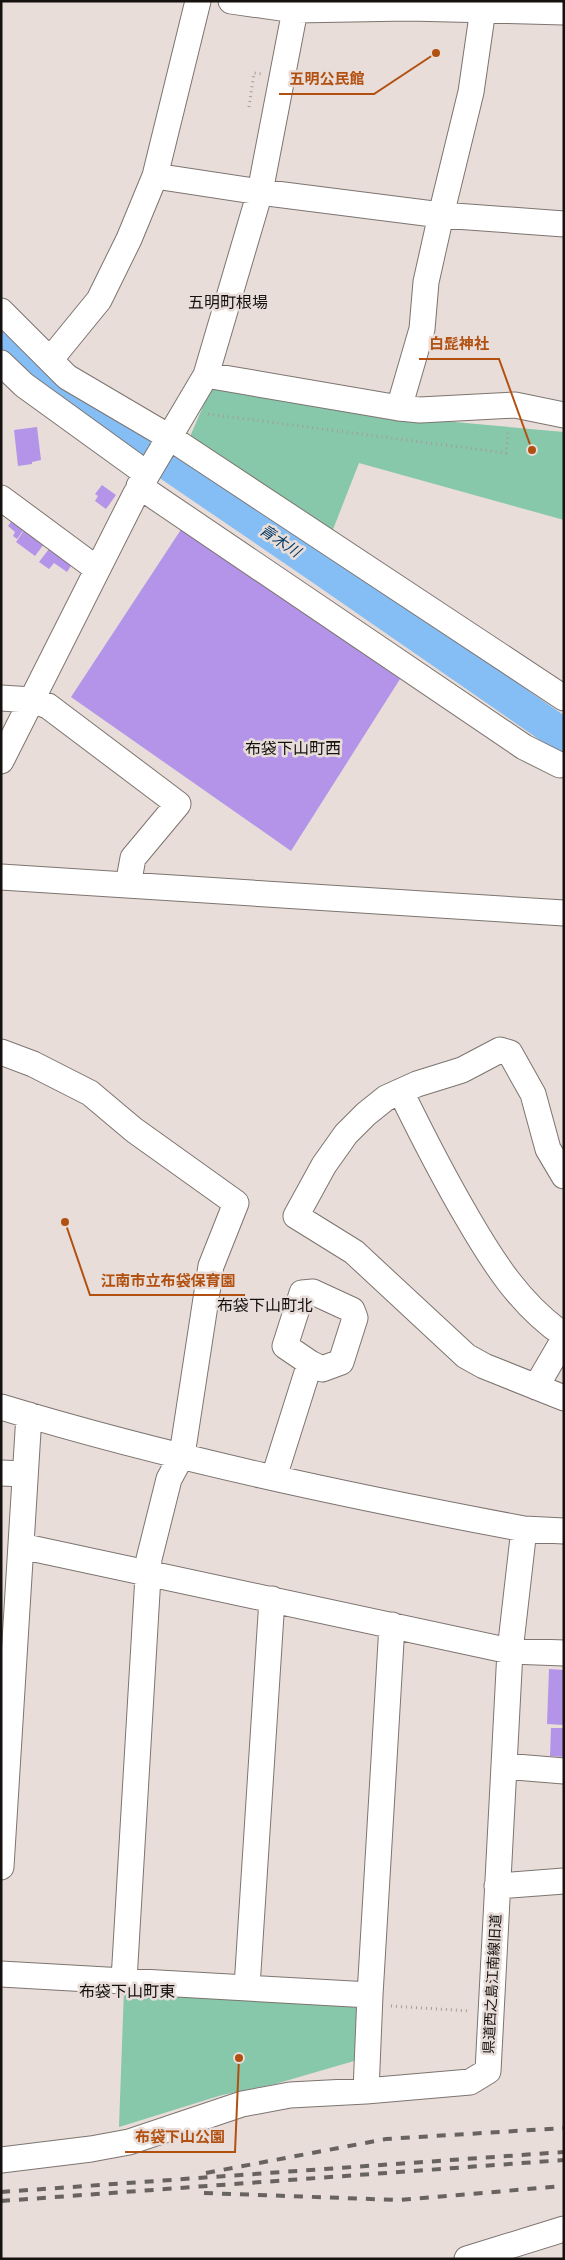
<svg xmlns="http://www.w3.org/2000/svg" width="565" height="2260" font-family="'IBM Plex Serif','Noto Sans JP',serif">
	<rect width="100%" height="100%" fill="#e8ddd8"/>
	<path fill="#86c8a9" d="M213,383l197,35 154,14v88l-205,-57 -27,69 -143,-93z
		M124,1989l231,12 7,8 -3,46 -5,6 -79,23 -53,11 -103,32z"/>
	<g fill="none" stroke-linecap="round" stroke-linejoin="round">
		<path stroke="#85bef5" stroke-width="34" d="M1,339l35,34 284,194 244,169"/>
	</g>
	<path fill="#b494e9" d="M37,427l4,33 -9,2v2l-14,2 -4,-36z
		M102,485l14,10 -10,14 -11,-8 3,-5 -3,-2z
		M15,516l12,9 -10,14 -4,-3 2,-4 -7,-6z
		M27,526l20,14 -12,16 -19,-14z
		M182,528l218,151 -109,172 -220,-154z
		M52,545l22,16 -7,11 -13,-9 -5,6 -10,-7z
		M549,1669l15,1v55l-17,-1z
		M551,1728h13v29l-14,-1z"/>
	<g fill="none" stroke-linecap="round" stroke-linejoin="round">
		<g stroke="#7d7470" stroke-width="27">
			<path id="minor" d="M231,1l64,9 114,-2 155,4
				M155,176l105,16 181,23 123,9
				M1,311l66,66 102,60 395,261
				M50,360l49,-60 30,-61 26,-63 43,-175
				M1,363l23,22 123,89
				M206,375l193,33 21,2 95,-5 49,10
				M399,408l23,-79 4,-47 15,-67 30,-123 12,-83
				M139,486l385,261 36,18
				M1,498l96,71
				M1,698l31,2 16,6 130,98 -45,54 -5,27
				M1,761l134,-266 71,-120 54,-183 35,-182
				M1,877l563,36
				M1,1052l32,12 57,29 44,37 102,73 -25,63 -29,189 -13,24 -20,80 -25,421
				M401,1092c21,43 42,84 66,125 26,45 54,89 97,118
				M564,1176l-16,-27 -15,-55 -23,-41 -10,-3 -38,20 -45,14 -31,14 -20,16 -20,20 -22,31 -28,51 58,36 112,104 18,10 80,32
				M536,1387l28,-48
				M1,1407c171,52 348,89 523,122l40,2
				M1,1473l24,1
				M274,1477l36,-114 -25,-17 17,-53 11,-1 39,18 3,8 -14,44 -19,7 -12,-6
				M21,1546l489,105 54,2
				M504,1766l60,5
				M1,1867l28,-452
				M497,1886l67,-5
				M1,1974l369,21 22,-370
				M247,1987l25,-388
				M366,2091l4,-96
				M1,2160l90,-11 38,-7 113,-38 48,-9 76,-4 104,-9 18,-11 22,-420 14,-122
				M467,2259l97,-30"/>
		</g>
		<path stroke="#a59d99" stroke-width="3" stroke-dasharray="1 4" stroke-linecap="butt" d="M249,107l5,-34 8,1
			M208,414l298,39 2,-20
			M391,2006l79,5"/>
		<use href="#minor" stroke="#fff" stroke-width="25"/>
		<path stroke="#69635f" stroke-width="4" stroke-dasharray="9 9" stroke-linecap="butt" d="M206,2173l180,-34 178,-11
			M1,2192l563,-40
			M204,2193l195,7 165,-14
			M1,2201l563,-41"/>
	</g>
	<g text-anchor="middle" stroke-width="5" stroke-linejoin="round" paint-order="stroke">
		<g font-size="14" fill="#14110f" stroke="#e8ddd8">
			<text transform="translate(492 1984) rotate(-87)" y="5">県道西之島江南線旧道</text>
		</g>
		<g font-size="15" font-style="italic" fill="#003863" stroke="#e8ddd8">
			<text transform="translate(280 541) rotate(34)" y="5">青木川</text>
		</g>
		<g font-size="16" fill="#14110f" stroke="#e8ddd8">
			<text x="228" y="308">五明町根場</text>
			<text x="293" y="754">布袋下山町西</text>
			<text x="265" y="1311">布袋下山町北</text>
			<text x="127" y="1997">布袋下山町東</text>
		</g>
	</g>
	<path fill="none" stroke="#b25011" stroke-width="2" d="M436 53L374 94H279M532 450L499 359H419M65 1222L90 1295H245M239 2058L235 2152H125"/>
	<g fill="#b25011" stroke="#e8ddd8" stroke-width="2">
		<circle cx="436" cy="53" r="5"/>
		<circle cx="532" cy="450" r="5"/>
		<circle cx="65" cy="1222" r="5"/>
		<circle cx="239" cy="2058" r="5"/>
	</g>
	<g font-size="15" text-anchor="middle" font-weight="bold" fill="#b25011" stroke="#e8ddd8" stroke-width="5" stroke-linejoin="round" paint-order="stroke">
		<text x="327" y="84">五明公民館</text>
		<text x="459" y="349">白髭神社</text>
		<text x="168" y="1286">江南市立布袋保育園</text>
		<text x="180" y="2142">布袋下山公園</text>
	</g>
	<rect width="565" height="2260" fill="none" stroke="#14110f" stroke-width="5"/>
</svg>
